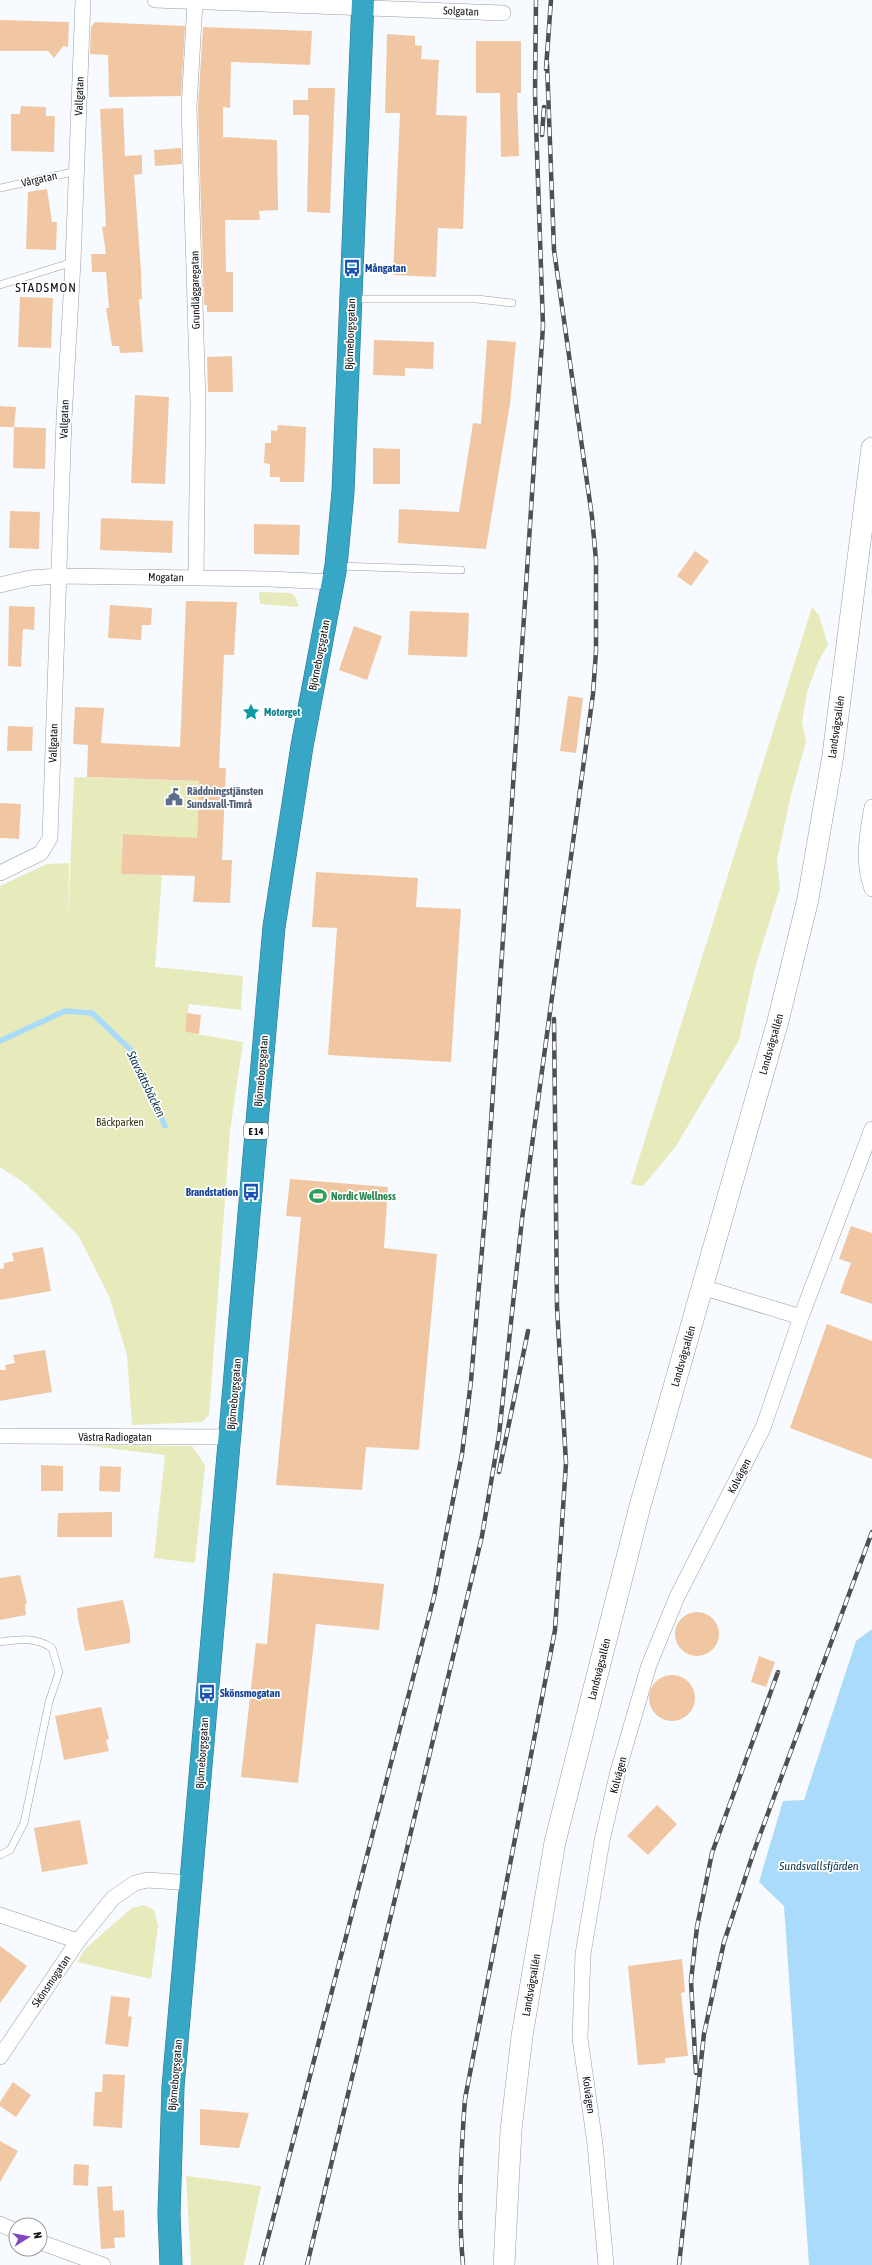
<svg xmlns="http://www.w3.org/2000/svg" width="872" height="2265" font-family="'Asap Condensed',sans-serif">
	<rect width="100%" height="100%" fill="#f7fafe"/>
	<path fill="#e7eaba" d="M259,592l32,1 4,3 4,11 -39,-3z
		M812,607l7,8 9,30 -10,17 -11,30 -5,30 4,20 -15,53 -14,65 3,28 -25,80 -16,72 -63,106 -33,40 -12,-2z
		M74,777l125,4 -3,77 -7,-20 -66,-4 -2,40 41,1 -7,92 88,9 -2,34 -52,-6 -4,28 58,10 -13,89 -21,284 -7,7 -70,3 -5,-70 -18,-59 -31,-61 -52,-51 -26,-17v-281l47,-22 22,-1 -1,61z
		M82,1445l110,1 13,19 -10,98 -41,-5 11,-103z
		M144,1905l10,5 4,16 -7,53 -74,-17 9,-14 46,-40z
		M186,2176l75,10 -17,79h-53z"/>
	<path fill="#aadbfb" d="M872,1629v636h-63l-25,-359 -25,-24 24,-81 21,-1 52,-159z"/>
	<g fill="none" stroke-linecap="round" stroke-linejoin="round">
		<path stroke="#aadbfb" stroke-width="5.5" d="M0,1041l65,-30 27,2 40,38 33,75"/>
	</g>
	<path fill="#f1c7a3" d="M0,20l69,2 -1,25 -5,-1 -9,12 -6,-7h-48z
		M95,22l90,4 -4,70 -72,1 -1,-42 -18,-1 1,-27z
		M203,27l109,4 -2,34 -79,-3 -1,46 -7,-1v30l54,3 1,70 -19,1 1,9h-35l1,52h7v40h-26v-7h-3l-6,-198z
		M387,34l28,2v9l7,1 -1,13 18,1 -3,55 31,1 -4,113 -25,-1 -2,49 -43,-2 7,-162h-15z
		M476,41h45v52h-4l2,63 -18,1 -1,-64h-24z
		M308,88h27l-5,125 -23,-1 2,-95 -1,-2h-15v-15h15z
		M21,106l25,1v9h9l-1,36 -43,-1v-37h9z
		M123,108l2,48 17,-1v19l-8,1 7,95 1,29h-3l4,53 -23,1 -1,-7h-7l-6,-38h3l-3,-36h-14l-1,-18h15l-4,-27 4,-1 -6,-117z
		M181,148l1,16 -27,2 -1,-16z
		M47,189l5,33h5l-1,28 -30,-1 2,-57z
		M20,297l33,1 -2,50 -33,-1z
		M374,340l60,2 -1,27 -28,-1v8l-32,-1z
		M487,340l29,2 -6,62 -24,145 -88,-6 1,-34 60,3 14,-89 8,1z
		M232,356l1,36h-25l-1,-35z
		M135,395l34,2 -4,87 -34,-1z
		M0,406l16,1 -2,20h-14z
		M278,425l28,2 -2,55h-24v-5h-10v-13l-6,-1 1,-20h6v-13l6,1z
		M14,427l32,1 -1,41 -32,-1z
		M373,448l27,1v35h-27z
		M10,511l30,1 -1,37 -30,-1z
		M101,518l72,3 -1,32 -72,-3z
		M254,524l46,1 -1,30 -45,-1z
		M695,551l14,10 -18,25 -14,-10z
		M186,601l51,1 -3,53h-10l-5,113h7l-4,92h10l-2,43 -37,-1 2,-26 -74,-2 2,-40 74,4 2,-57 -112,-4 1,-32 -15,-1 2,-37 29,1 -3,35 79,4z
		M110,605l42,3 -1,17h-9l-1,15 -33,-2z
		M9,606l26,1 -1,23 -11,-1 -2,38 -13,-1z
		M410,611l59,2 -2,44 -59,-2z
		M354,626l28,10 -15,44 -28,-10z
		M568,696l15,2 -7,55 -16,-2z
		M8,726l25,1 -1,24h-25z
		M0,803l21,1 -2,35 -19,-1z
		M316,872l102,6 -2,29 45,2 -10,153 -123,-7 9,-127 -25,-1z
		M187,1013l14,2 -2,19 -14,-2z
		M290,1179l98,8 -4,61 53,6 -18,196 -53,-3 -4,43 -86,-5 25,-268 -15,-1z
		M851,1226l21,7v71l-32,-11 11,-30 -12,-4z
		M43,1247l8,44 -51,9v-31l4,-1v-5l10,-2 -2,-8z
		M827,1324l45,17v118l-82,-31z
		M45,1350l7,42 -52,9v-31h6l-1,-5 10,-2 -2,-8z
		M41,1465l22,1v25h-22z
		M100,1466l21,1 -1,25 -21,-1z
		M112,1512v25h-55l1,-24z
		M273,1573l111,11 -5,46 -63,-6 -18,159 -57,-6 15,-134 11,1z
		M20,1575l7,28 -2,1 1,11 -26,5v-42z
		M123,1600l7,31v12l-45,8 -7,-32 -1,-11z
		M675 1634a22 22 0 1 1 44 0a22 22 0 1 1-44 0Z
		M759,1656l16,6 -9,25 -15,-5z
		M649 1698a23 23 0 1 1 46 0a23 23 0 1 1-46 0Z
		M101,1707l8,32 -3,1 3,11 -45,9 -9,-44z
		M657,1805l20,19 -29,31 -21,-19z
		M80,1820l8,44 -46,8 -8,-44z
		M0,1946l27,20 -27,37z
		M682,1959l3,33 -4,1 7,63 -23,2v5l-27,2 -10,-99z
		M111,1996l19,2 -2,18 4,1 -4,30 -23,-3z
		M103,2074l22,1 -3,53 -29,-2 2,-34h7z
		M13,2082l18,13 -15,22 -16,-11v-4z
		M200,2109l49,4 -10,35 -39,-3z
		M0,2141l18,10 -18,31z
		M74,2164l15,1 -1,21 -15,-1z
		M112,2186l1,25 11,-1 1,27 -11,1 1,10 -14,1 -4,-62z"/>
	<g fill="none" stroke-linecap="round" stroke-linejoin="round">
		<g stroke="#989da6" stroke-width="8">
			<path id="lane" d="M0,188l77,-17
				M0,285l73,-23
				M353,299h124l35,4
				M337,566l124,4
				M0,1642c19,-3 36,-5 52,6l7,24 -10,30 -25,121 -14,27 -10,5"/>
		</g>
		<g stroke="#989da6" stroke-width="16">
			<path id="street" d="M155,0l348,13
				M195,2l-6,105 9,295 -2,176
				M0,585l30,-7 29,-2 211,3 63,3
				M872,807c-5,26 -10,56 0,82
				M0,873l41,-20 9,-15 14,-419 9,-157 10,-262
				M702,1287l99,30
				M0,1436l230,1
				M0,1915l78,26
				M0,2057l78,-116 35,-43 22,-15 12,-3 45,3
				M0,2224l16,7
				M40,2242l63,23
				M606,2265l-11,-121 -15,-106 3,-84 19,-113 16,-70 31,-106 28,-68 86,-169 38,-111 71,-188"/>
		</g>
		<g stroke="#989da6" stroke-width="22">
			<path id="secondary" d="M504,2265l7,-135 11,-94 33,-194 85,-336 138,-485 30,-122 25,-144 39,-307"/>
		</g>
		<g stroke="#2a7287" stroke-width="23">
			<path id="highway" d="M171,2265l-2,-51 4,-127 101,-1160 28,-181 34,-180 7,-74 20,-492"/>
		</g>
		<use href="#lane" stroke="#fff" stroke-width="7"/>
		<use href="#street" stroke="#fff" stroke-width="15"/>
		<use href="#secondary" stroke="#fff" stroke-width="21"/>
		<use href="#highway" stroke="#38a7c5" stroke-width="22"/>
		<g stroke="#4d4f53" stroke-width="4.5">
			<path id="rail" d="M546,69l5,-69
				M542,135l2,-28
				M499,1472l29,-141
				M696,2073l-5,-92 6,-54 15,-74 66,-181
				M261,2265l173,-668 28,-143 9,-73 14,-167 58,-888 -8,-232 1,-94
				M307,2265l175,-729 17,-101 23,-216 71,-525 3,-43v-91l-4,-43 -38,-267 -7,-187
				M463,2265c-5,-55 -2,-111 2,-166l90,-469 11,-167 -9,-156 -3,-288
				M679,2265l25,-231 20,-92 30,-91 118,-319"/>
		</g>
		<use href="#rail" stroke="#fff" stroke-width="3" stroke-dasharray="9" stroke-linecap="butt"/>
	</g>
	<defs>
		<g id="bus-bare" transform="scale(1.38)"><path d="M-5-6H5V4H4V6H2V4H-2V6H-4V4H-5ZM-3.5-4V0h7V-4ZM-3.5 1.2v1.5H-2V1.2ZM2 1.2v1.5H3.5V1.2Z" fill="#1a4fb4" stroke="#fff" stroke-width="2.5" paint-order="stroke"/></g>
		<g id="sight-bare" transform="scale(1.38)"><path d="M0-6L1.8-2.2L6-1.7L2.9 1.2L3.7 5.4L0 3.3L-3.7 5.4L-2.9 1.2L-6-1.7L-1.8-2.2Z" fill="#0f9aa8" stroke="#fff" stroke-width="2.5" paint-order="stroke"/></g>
		<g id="civic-bare" transform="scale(1.38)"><path d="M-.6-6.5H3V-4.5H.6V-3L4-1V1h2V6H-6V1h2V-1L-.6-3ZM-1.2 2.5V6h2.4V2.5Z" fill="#5c6f8a" stroke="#fff" stroke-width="2.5" paint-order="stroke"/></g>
		<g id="stadium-bare" transform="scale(1.38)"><path d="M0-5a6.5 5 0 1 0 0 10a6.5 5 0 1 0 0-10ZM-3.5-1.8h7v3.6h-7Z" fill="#2e9e5b" stroke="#fff" stroke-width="2.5" paint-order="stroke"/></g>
	</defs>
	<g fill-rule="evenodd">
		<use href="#bus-bare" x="352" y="268"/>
		<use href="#sight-bare" x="251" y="712"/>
		<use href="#civic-bare" x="174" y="797"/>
		<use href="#bus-bare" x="251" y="1192"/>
		<use href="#stadium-bare" x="318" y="1196"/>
		<use href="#bus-bare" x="207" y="1693"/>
	</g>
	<g text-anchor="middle" stroke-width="3.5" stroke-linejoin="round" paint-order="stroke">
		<rect fill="#fff" stroke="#57585a" stroke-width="1" x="244" y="1123" width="24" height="16" rx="3"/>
		<g font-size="10" font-weight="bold" fill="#0f1014">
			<text x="256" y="1135">E 14</text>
		</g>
		<g font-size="11" fill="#0f1014" stroke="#fff">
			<text transform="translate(461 11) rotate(2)" y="4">Solgatan</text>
			<text transform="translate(79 96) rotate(-88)" y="4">Vallgatan</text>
			<text transform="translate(39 179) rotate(-13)" y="4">Vårgatan</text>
			<text transform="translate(195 290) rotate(-91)" y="4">Grundläggaregatan</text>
			<text transform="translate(350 334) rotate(-88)" y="4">Björneborgsgatan</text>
			<text transform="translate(64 419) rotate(-88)" y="4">Vallgatan</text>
			<text transform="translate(166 577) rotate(1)" y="4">Mogatan</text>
			<text transform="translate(319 655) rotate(-79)" y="4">Björneborgsgatan</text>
			<text transform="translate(836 727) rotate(-82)" y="4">Landsvägsallén</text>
			<text transform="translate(53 743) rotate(-88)" y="4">Vallgatan</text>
			<text transform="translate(771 1044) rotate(-74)" y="4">Landsvägsallén</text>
			<text transform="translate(261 1071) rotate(-85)" y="4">Björneborgsgatan</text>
			<text transform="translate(683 1356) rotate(-74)" y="4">Landsvägsallén</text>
			<text transform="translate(234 1394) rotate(-85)" y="4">Björneborgsgatan</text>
			<text x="115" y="1441">Västra Radiogatan</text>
			<text transform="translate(739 1476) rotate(-63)" y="4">Kolvägen</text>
			<text transform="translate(599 1669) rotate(-76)" y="4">Landsvägsallén</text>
			<text transform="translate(202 1753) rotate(-86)" y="4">Björneborgsgatan</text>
			<text transform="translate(618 1775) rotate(-75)" y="4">Kolvägen</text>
			<text transform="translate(51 1981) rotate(-56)" y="4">Skönsmogatan</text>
			<text transform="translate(531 1985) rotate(-80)" y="4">Landsvägsallén</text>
			<text transform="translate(175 2075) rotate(-85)" y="4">Björneborgsgatan</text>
			<text transform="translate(589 2095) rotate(82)" y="4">Kolvägen</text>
		</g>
		<g font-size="11" font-weight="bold" fill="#164399" stroke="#fff" text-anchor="start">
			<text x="365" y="272">Mångatan</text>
			<text x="238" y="1196" text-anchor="end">Brandstation</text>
			<text x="220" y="1697">Skönsmogatan</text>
		</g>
		<g font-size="11" font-weight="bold" fill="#0d838f" stroke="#fff" text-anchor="start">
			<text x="264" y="716">Motorget</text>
		</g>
		<g font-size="11" font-weight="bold" fill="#4e5e75" stroke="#fff" text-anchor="start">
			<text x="187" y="795">Räddningstjänsten<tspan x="187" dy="13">Sundsvall-Timrå</tspan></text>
		</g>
		<g font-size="11" fill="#35360e" stroke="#fff">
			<text x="120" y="1126">Bäckparken</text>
		</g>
		<g font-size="11" font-weight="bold" fill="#27864d" stroke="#fff" text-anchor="start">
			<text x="331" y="1200">Nordic Wellness</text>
		</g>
		<g font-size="12" font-style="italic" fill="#0d354b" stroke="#fff">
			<text transform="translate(146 1084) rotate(64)" y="4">Stavsättsbäcken</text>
			<text x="819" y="1870">Sundsvallsfjärden</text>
		</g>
		<g font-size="13" letter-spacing="1" fill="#0f1014" stroke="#fff">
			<text x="46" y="292">STADSMON</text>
		</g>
	</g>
	<g transform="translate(28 2237) rotate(79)"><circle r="19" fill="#ffffff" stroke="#9f9fa1"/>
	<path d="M0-3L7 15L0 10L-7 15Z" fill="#804ac1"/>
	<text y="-6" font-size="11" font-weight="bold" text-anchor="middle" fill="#0f1014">N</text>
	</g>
</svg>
